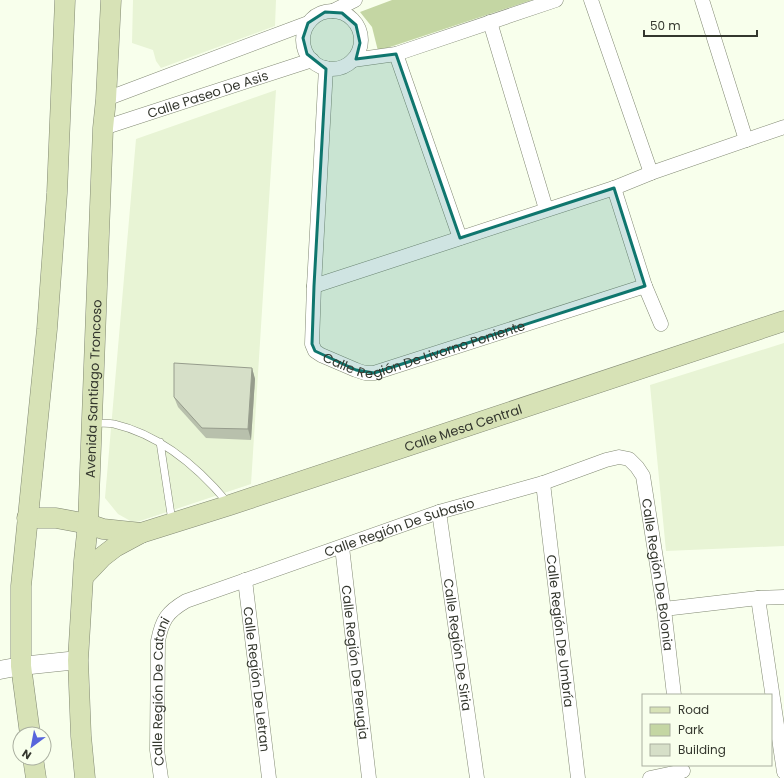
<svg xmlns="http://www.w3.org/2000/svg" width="784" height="778" font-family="Poppins,sans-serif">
	<rect width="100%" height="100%" fill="#f8ffec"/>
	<path fill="#e8f4d5" d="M133,0h143l-1,26 -114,42 -5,-7 -3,-11 -21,-7z
		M276,90l-25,394 -117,39 -16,-9 -13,-16 31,-359z
		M784,343v203l-118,5 -16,-166z"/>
	<path fill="#c4d6a3" d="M392,0h140l-154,51 -6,-24 -12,-15z"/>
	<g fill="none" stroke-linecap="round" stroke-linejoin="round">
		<g stroke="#828974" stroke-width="8">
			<path id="service" d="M92,423c7,0 15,0 22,1 47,11 84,43 114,79
				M160,442l12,79"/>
		</g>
		<g stroke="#828974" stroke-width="15">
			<g id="minor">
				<path d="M591,0l60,173"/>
				<path d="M702,0l44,140"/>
				<path d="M333,11l22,-11"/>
				<circle cx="332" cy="40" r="29"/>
				<path d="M490,22l56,187"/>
				<path d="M396,54l64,184"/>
				<path d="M353,60l43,-6 160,-54"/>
				<path id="s1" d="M326,68l-12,218 -2,58 3,7 6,4 35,15 9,3h9l271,-87"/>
				<path d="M106,99l202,-76"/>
				<path id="s2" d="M103,128l209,-68"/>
				<path d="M614,188l31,98 16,38"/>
				<path d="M314,286l300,-98 37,-15 133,-46"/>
				<path id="s3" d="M543,483l35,295"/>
				<path id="s4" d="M439,512l38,266"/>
				<path id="s5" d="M342,547l27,231"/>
				<path id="s6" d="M245,580l24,198"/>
				<path d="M758,598l26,174"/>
				<path d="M664,609l94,-11 26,-1"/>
				<path id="s7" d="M161,778l-4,-28 1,-109c4,-21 9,-29 28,-40l253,-89 104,-29 63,-23 13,-3 10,2 8,8 6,9 21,133 10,86"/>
				<path d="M650,778l33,-7"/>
			</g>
		</g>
		<g stroke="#828974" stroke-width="19">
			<path id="tertiary" d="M0,670l21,-4 57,-6"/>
		</g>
		<g stroke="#828974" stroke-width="21">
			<g id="secondary">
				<path d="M27,518h29l32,6 15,5 38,4"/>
				<path id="s8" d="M84,576l18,-19 13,-10 26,-14 89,-28 554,-184"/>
				<path d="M30,734l-9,-68v-80l26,-257 10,-136 8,-193"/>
				<path d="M33,758l3,20"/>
				<path id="s9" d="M85,778l-4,-42 -3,-76 6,-99 4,-37 15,-396 3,-29 5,-99"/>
			</g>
		</g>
		<use href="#service" stroke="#fff" stroke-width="7"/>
		<use href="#minor" stroke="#fff" stroke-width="14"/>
		<use href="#tertiary" stroke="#fff" stroke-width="18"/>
		<use href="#secondary" stroke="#d7e2b6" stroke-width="20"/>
	</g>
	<path fill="#b8c0ac" d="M252,368l3,11 -4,61 -45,-2 -28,-31 -4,-10z"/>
	<path fill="#969c8c" d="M252,368l3,11 -4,61 -3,-11z"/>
	<path fill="#d6dfc8" stroke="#969c8c" d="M174,363l78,5 -4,61 -46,-1 -28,-31z"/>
	<path fill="#0f766e" fill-opacity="0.2" stroke="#0f766e" stroke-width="3" stroke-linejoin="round" d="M325,12l17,1 14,12 4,18 -4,16 40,-5 64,184 154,-50 31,98 -271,87 -18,-3 -41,-19 -3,-7 2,-58 12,-217 -19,-15 -4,-16 5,-15z"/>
	<g text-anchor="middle" stroke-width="3.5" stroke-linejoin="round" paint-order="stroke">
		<g font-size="13" fill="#34372e" stroke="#f8ffec">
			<text dy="5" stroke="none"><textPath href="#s2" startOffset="110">Calle Paseo De Asis</textPath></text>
			<text dy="5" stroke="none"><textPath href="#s1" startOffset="400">Calle Región De Livorno Poniente</textPath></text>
			<text dy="5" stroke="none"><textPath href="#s9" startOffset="390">Avenida Santiago Troncoso</textPath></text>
			<text dy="5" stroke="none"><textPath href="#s8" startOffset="411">Calle Mesa Central</textPath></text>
			<text dy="5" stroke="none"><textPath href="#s7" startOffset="414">Calle Región De Subasio</textPath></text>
			<text dy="5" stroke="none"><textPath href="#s7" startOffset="777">Calle Región De Bolonia</textPath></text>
			<text dy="5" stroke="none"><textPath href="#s3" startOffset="149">Calle Región De Umbría</textPath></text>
			<text dy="5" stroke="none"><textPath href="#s4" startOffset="134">Calle Región De Siria</textPath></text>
			<text dy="5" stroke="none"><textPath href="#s5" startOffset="116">Calle Región De Perugia</textPath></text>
			<text dy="5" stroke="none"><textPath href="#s6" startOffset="100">Calle Región De Letran</textPath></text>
			<text dy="5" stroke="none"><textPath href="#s7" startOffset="87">Calle Región De Catani</textPath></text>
		</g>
	</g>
	<rect x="642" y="694" width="130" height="72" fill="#f8ffec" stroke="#aaafa0"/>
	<rect x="650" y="707" width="20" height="6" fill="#d7e2b6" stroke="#aaafa0"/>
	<text x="678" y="714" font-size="12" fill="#34372e">Road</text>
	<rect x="650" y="724" width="20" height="12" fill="#c4d6a3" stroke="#aaafa0"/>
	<text x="678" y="734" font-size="12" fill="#34372e">Park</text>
	<rect x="650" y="744" width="20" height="12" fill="#d6dfc8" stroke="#aaafa0"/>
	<text x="678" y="754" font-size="12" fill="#34372e">Building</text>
	<g transform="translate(32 746) rotate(212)"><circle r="19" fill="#f8ffec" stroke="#aaafa0"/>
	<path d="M0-3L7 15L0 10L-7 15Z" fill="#5765dc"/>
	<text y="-6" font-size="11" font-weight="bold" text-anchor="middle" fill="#34372e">N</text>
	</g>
	<path d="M644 30v6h113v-6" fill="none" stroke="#34372e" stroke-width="2"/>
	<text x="650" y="30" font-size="12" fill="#34372e" stroke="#f8ffec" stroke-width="3" paint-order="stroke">50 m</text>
</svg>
